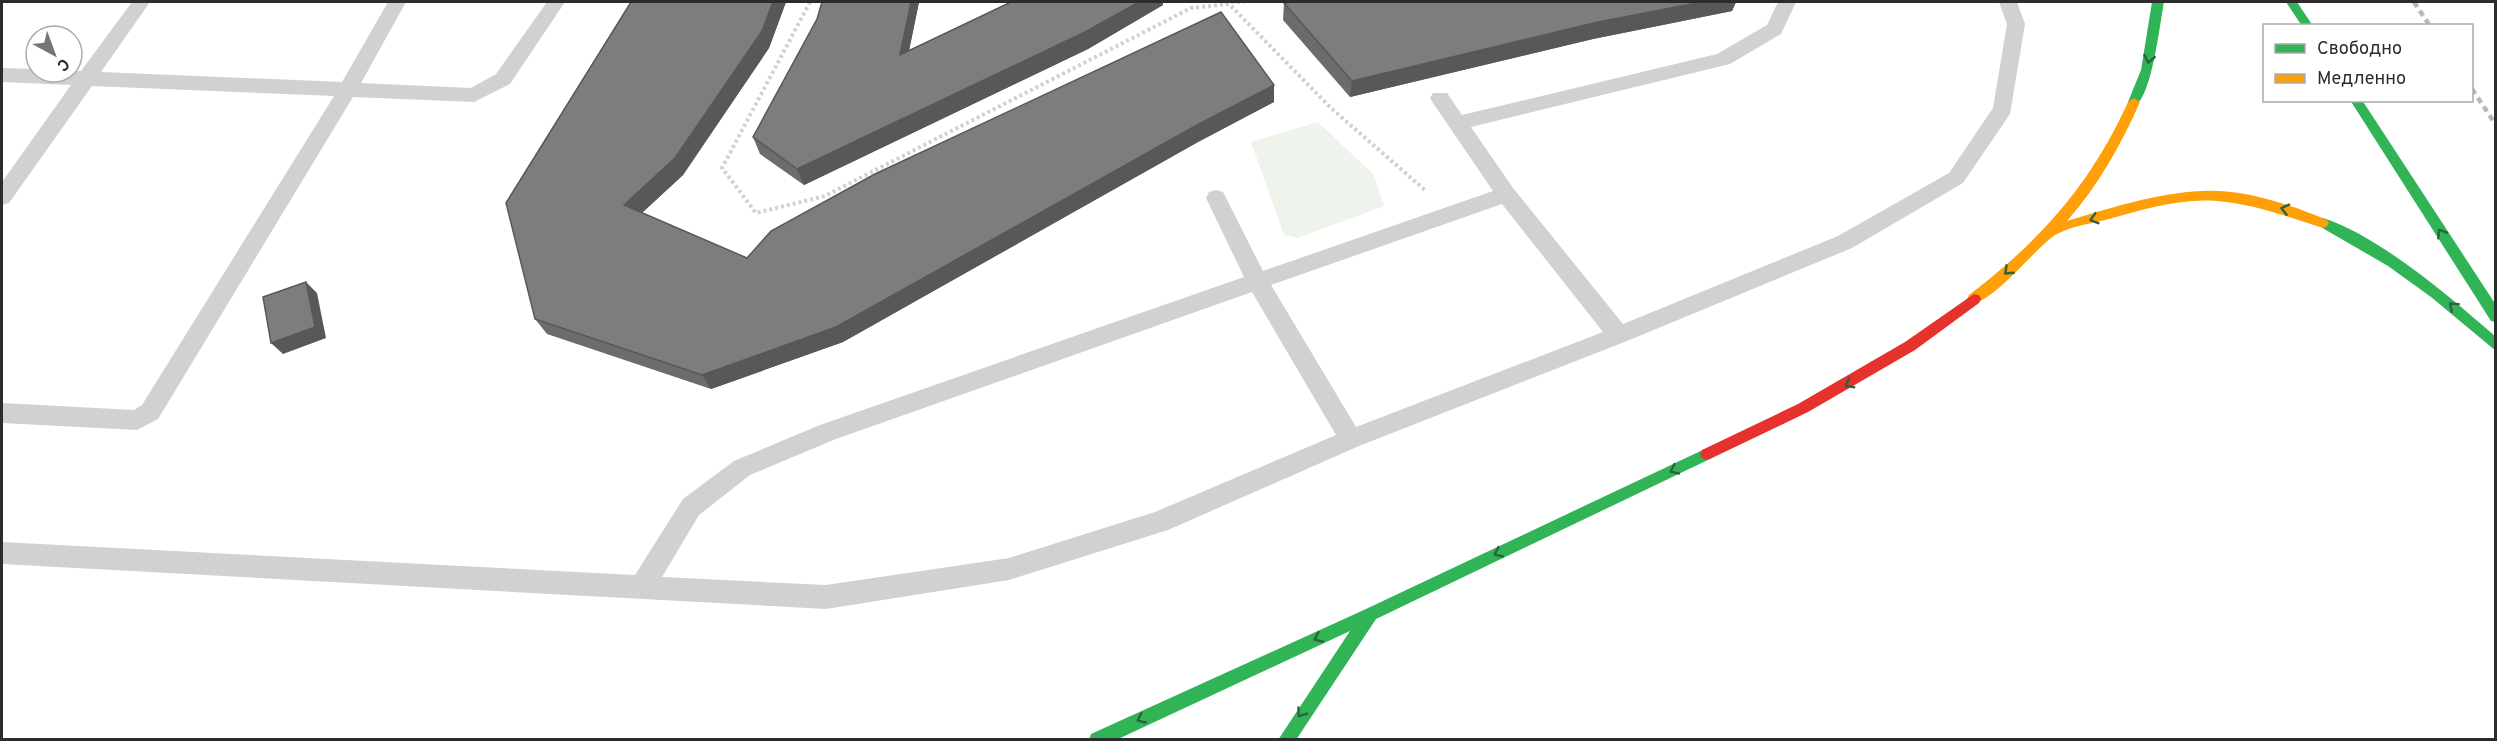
<svg xmlns="http://www.w3.org/2000/svg" width="2497" height="741" font-family="Overpass,sans-serif">
	<rect width="100%" height="100%" fill="#fff"/>
	<path fill="#eef3eb" d="M1318,122l56,53 10,31 -86,32 -14,-3 -33,-93z"/>
	<g fill="none" stroke-linecap="round" stroke-linejoin="round">
		<path stroke="#d1d1d1" stroke-width="4" stroke-dasharray="3 3" stroke-linecap="butt" d="M810,2l-88,166 34,45 69,-17 366,-188 38,-4 102,104 95,83
			M1225,2h19"/>
		<path fill="#d1d1d1" fill-rule="evenodd" d="M132,2h18l-49,70 241,10 46,-80h18l-45,81 110,5 25,-14 51,-72h18l-55,82 -36,18 -121,-5 -195,322 -21,11 -135,-7v-20l132,7 8,-5 192,-309 -242,-10 -83,117 -7,2v-23l69,-97 -69,-3v-14l34,1v3l45,-1z
			M1778,2h18l-15,32 -51,30 -259,63 42,61 110,136 215,-88 111,-63 44,-65 14,-84 -8,-22h18l8,22 -15,90 -47,69 -111,65 -225,93 -268,105 -191,84 -159,50 -183,29 -824,-45v-22l633,33 48,-76 51,-38 86,-36 424,-148 -38,-79 3,-6 7,-2 7,2 40,79 230,-80 -60,-88 -3,-5 3,-5h14l15,22 255,-61 50,-29zM1502,204l101,128 -247,95 -85,-142zM1252,292l84,143 -181,77 -146,46 -183,27 -164,-8 37,-62 51,-40 86,-36z"/>
		<path fill="#30b455" fill-rule="evenodd" d="M2152,2h12c-4,20 -12,97 -30,104l-6,-4 13,-32z
			M2286,2h11l16,24h-11z
			M2350,100h12l134,205v17l-5,-1z
			M2323,218c58,19 127,79 173,119v14l-65,-54 -43,-31 -69,-40 -2,-3z
			M1707,448l5,2 2,4 -2,4 -336,161 -80,121h-18l72,-109 -234,109h-27l2,-6 275,-125z"/>
		<path fill="#ff9f0a" fill-rule="evenodd" d="M2134,98l6,4c-19,43 -42,84 -73,119 44,-13 89,-28 135,-30 42,-2 87,13 125,29l2,3 -2,3 -4,2c-35,-11 -69,-24 -106,-27 -36,-3 -73,8 -108,18 -16,4 -37,7 -52,15 -18,9 -68,75 -88,69l-2,-4 2,-4c71,-54 122,-111 159,-193z"/>
		<path fill="#e5322d" fill-rule="evenodd" d="M1974,294l5,1 2,4 -2,4 -64,47 -107,62 -96,46 -5,2 -5,-2 -2,-4 2,-4 96,-46 107,-62z"/>
		<path stroke="#b8b8b8" stroke-width="4.5" stroke-dasharray="6 4.5" stroke-linecap="butt" d="M2414,2l16,24
			M2472,89l24,36"/>
	</g>
	<path fill="#6c6c6c" d="M631,2h155l-17,46 -86,127 -41,38 105,45 527,-173v17l-76,40 -355,200 -132,47 -164,-55 -12,-15z
		M822,2h97l-10,48 102,-48h152v3l-75,44 -284,136 -44,-31 -7,-17 64,-118z
		M1293,2h443l-4,9 -139,28 -243,58 -67,-77 1,-17z"/>
	<path fill="#585858" d="M773,2h13l-17,46 -86,127 -50,46 -9,-16z
		M911,2h8l-14,69 -5,-16z
		M1139,2h24v3l-75,44 -284,136 -7,-16z
		M1702,2h34l-4,9 -139,28 -243,58 2,-16 246,-59z
		M1274,85v17l-76,40 -355,200 -132,47 -9,-14 495,-250z
		M306,282l11,11 9,45 -43,16 -12,-11z"/>
	<path fill="#7d7d7d" stroke="#585858" stroke-width="1.5" d="M631,2h142l-11,29 -87,127 -51,47 123,53 24,-27 104,-57 346,-162 53,73 -77,40 -361,202 -134,48 -167,-56 -29,-116z
		M822,2h89l-11,53 111,-53h128l-54,30 -288,137 -44,-32 64,-118z
		M1293,2h409l-104,20 -246,59 -68,-78z
		M306,282l9,45 -44,16 -8,-46z"/>
	<defs><path id="oneway-chevron" d="M-2-3.5L2.5 0L-2 3.5" fill="none" stroke-width="1.6" stroke-linecap="round" stroke-linejoin="round" transform="scale(1.5)"/></defs>
	<g stroke="#2e623c">
		<use href="#oneway-chevron" transform="translate(2149 59) rotate(101)"/>
		<use href="#oneway-chevron" transform="translate(2285 209) rotate(-166)"/>
		<use href="#oneway-chevron" transform="translate(2094 219) rotate(164)"/>
		<use href="#oneway-chevron" transform="translate(2441 233) rotate(-123)"/>
		<use href="#oneway-chevron" transform="translate(2008 271) rotate(137)"/>
		<use href="#oneway-chevron" transform="translate(2453 306) rotate(-138)"/>
		<use href="#oneway-chevron" transform="translate(1849 384) rotate(152)"/>
		<use href="#oneway-chevron" transform="translate(1674 470) rotate(155)"/>
		<use href="#oneway-chevron" transform="translate(1498 553) rotate(155)"/>
		<use href="#oneway-chevron" transform="translate(1318 638) rotate(155)"/>
		<use href="#oneway-chevron" transform="translate(1301 713) rotate(125)"/>
		<use href="#oneway-chevron" transform="translate(1141 719) rotate(155)"/>
	</g>
	<rect width="2497" height="741" fill="none" stroke="#2c2c2c" stroke-width="6"/>
	<rect x="2263" y="24" width="210" height="78" fill="#ffffff" stroke="#ababab" stroke-width="1.5"/>
	<rect x="2275" y="44" width="30" height="9" fill="#30b455" stroke="#ababab" stroke-width="1.5"/>
	<text x="2317" y="54" font-size="18" fill="#2c2c2c">Свободно</text>
	<rect x="2275" y="74" width="30" height="9" fill="#ff9f0a" stroke="#ababab" stroke-width="1.5"/>
	<text x="2317" y="84" font-size="18" fill="#2c2c2c">Медленно</text>
	<g transform="translate(54 54) rotate(139)"><circle r="28" fill="#ffffff" stroke="#ababab" stroke-width="1.5"/>
	<path d="M0-4.5L10 22L0 15L-10 22Z" fill="#767676"/>
	<text y="-9" font-size="16" font-weight="bold" text-anchor="middle" fill="#2c2c2c">С</text>
	</g>
</svg>
